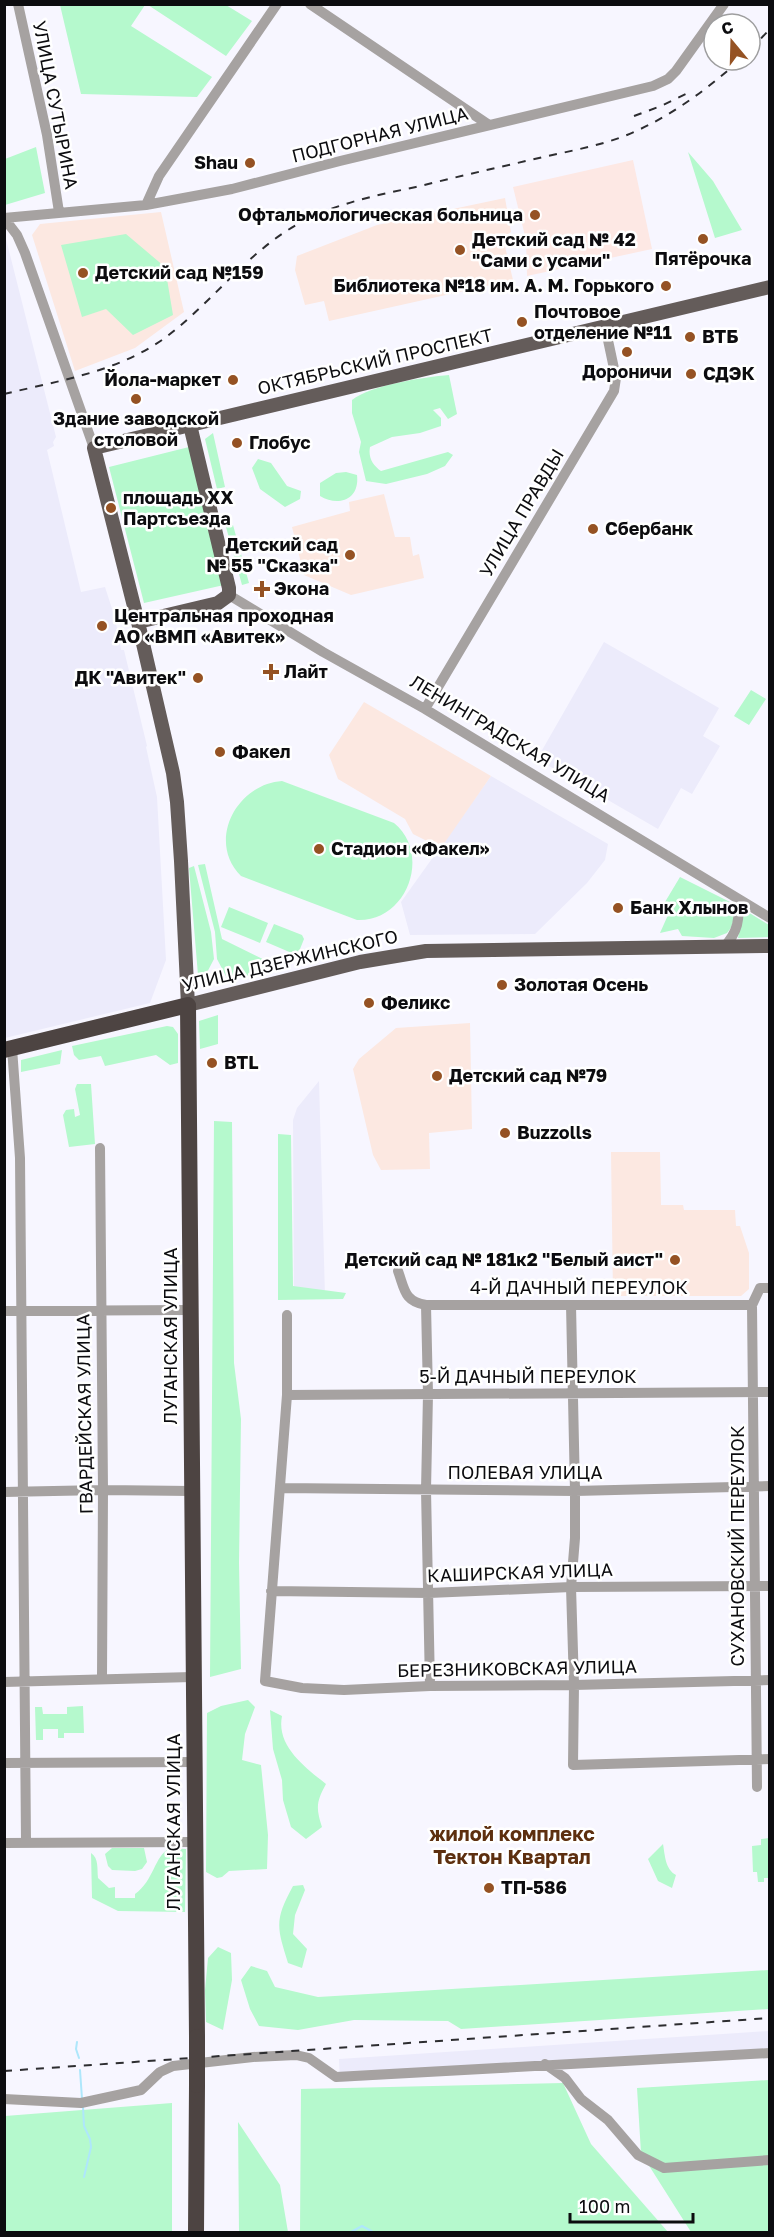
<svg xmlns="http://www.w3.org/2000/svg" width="774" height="2237" font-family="'Golos Text',sans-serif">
	<rect width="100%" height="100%" fill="#f7f6ff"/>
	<path fill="#ecebfb" d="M5,235l51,202 -3,5 1,4 -7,4 34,142 24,-5 10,31 6,32h3l23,96 -1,1 11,50 9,163 -16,43 -145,35z
		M604,642l115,66 -16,28 17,10 -28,48 -11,-6 -23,41 -121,-70z
		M491,776l117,68 -3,16 -18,23 -52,51 -125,1 -9,-33z
		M319,1081l6,215h-31l-1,-176 4,-12z
		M769,2031v23l-429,28 -1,-23z"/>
	<path fill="#fce8e1" d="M505,198l6,34 -8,6 10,42 -184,41 -5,-20 -19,4 -10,-35 2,-14 80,-31z
		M161,212l23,100 -49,36 -60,23 -43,-136 8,-11z
		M384,494l11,43h15l3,19 6,-2 5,24 -73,17 -47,-20 -12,-48 58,-16 -1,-9z
		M364,702l127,74 -50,72 -28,-14 -8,-15 -67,-40 -9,-24z
		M470,1023l2,106 -43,4 1,36 -49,1 -8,-15 -20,-86 6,-10 37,-31z
		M611,1152h49l1,53h22l1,5h51l1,16h4l9,27v36l-8,7h-128z"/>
	<path fill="#fde8e4" d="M633,160l19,89 -125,27 -1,-36 -13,-53z"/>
	<path fill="#b5f9cd" d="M60,5h85l-14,21 81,51 -15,20 -116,-3z
		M148,5h78l26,16 -26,35z
		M36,147l9,46 -40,12v-46z
		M688,152l25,29 29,49 -27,8z
		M126,234l39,33 8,48 -40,20 -27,-26 -24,8 -21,-72z
		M449,375l8,39 -9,5 -8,-11 -7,2 8,8v8l-21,7 -28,4 -22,10c-2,11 3,18 11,24l67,-19 5,3 -8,11 -18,8 -41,10 -20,-3 -7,-29 2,-10 -9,-29v-13c19,-15 72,-23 97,-25z
		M213,433l12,54 -8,2 -12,-50z
		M189,447l35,138 -80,18 -35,-136z
		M258,459l13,4 16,23 14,5 -1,8 -15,8 -25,-18 -8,-21z
		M346,472l11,3c3,25 -19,32 -37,21v-13l16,-10z
		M233,525l16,58 -7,2 -16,-58z
		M751,690l15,9 -17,26 -15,-9z
		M282,781l112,42c38,31 13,99 -37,97l-116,-44c-35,-35 -4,-92 41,-95z
		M205,864l17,75 59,29 -53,12 -11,-21 -2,-27 -17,-67z
		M194,866l17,66 3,27 -12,23 -4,-7 -9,-107z
		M680,877l50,25c5,11 5,22 -3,31l-13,5 -32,-2 -4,-7 -18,4 8,-18 -3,-13z
		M229,907l39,16 -8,20 -39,-16z
		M743,909l26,16v12l-31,1z
		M274,924l28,11 2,4 -6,15h-4l-28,-12z
		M218,1015v29l-18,5 -1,-28z
		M167,1026l6,1 5,7v29l-8,2 -14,-10 -51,11 -4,-10 -22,4 -5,-5 -2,-9z
		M62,1050l-2,14 -39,8v-12z
		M77,1084h14l4,60 -26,3 -6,-32 3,-5 8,-1 1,8 5,-2 -5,-26z
		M214,1121l18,1 2,241 7,56 -2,144 2,106 -31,8z
		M278,1134l13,1 2,151 53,7 -3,6 -65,1z
		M248,1700l7,7 -10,27 -3,26 19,5 7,70 -1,34 -38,2 -7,6 -5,1 -11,-6 1,-159 14,-7z
		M83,1706l1,27h-20v5h-6v-9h-15v11h-7l-1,-33h7l1,7h24v-7z
		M270,1710l12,6c-6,30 23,51 44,68 -10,18 -10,24 -4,43l-16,12 -15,-12 -8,-27 -1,-20 -9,-31z
		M769,1838v40h-5v4h-6l-1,-10h-4l-1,-26 9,-1v-6z
		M663,1844c2,11 2,25 13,31l-4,13 -14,-7 -10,-22z
		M112,1848h32l3,14 -5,7 -7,2 -23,-1 -4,-4 -3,-12z
		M170,1848l16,1 -1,63 -67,-1 -26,-13 -1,-45c8,5 6,16 7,25l11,10 6,-1v11h20v-4c19,-13 19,-38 35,-46z
		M303,1885l2,5 -10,25 -2,19 14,15 -5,19 -14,-5c-11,-36 -14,-42 5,-77z
		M218,1947l13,6 1,27 -9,50 -17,-8 -1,-32 3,-32z
		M251,1966l16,5 8,16 43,10 451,-27v39l-308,20 -13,-8 -94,-1 -56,10 -39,-4 -9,-17 -9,-29z
		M769,2080v152h-78l-50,-79 -4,-65z
		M563,2083l28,61 77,88h-368l1,-143z
		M172,2103v129h-167v-116z
		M238,2122l42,63 8,47h-49z"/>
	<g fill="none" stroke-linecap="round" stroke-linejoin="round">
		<path stroke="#aee7fb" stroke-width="2" d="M77,2042l-1,7 3,9
			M80,2070l2,29
			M83,2107l1,19 6,13 1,8 -7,30
			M351,2232l11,-6 11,6"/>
		<path stroke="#a6a2a1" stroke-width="10" d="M18,4l29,131 12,77
			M310,4l179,121
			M146,205l13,-29 118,-172
			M4,218l142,-13 86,-16 108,-28 313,-75 15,-7 8,-8 48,-67
			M4,218l13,17 8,18 69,195
			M229,595l94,57 102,57 345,209
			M425,709l189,-318 2,-13 -11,-52
			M724,947c14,-15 16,-28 14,-48
			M12,1048l8,110 6,684
			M100,1148l3,342 -1,189
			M398,1271c7,19 6,30 28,34h326l8,-17h10
			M426,1305l2,89 -2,96 4,196
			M571,1305l4,186v47l-4,49 3,98 -1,80 197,-6
			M752,1305l5,482
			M4,1311l186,-1
			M287,1315v80l-22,286 37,7 42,2 86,-4 144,-1 196,-5
			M287,1395l483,-3
			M280,1488l295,3 195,-5
			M4,1492l99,-2 88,1
			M271,1591l158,2 142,-6 199,-1
			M4,1682l188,-5
			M4,1763l190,-1
			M4,1843l189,-1
			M545,2064l20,14 16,21 27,21 30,35 26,13 106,-8
			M4,2099l77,4 60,-13 19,-18 13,-6 80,-9 43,-2 13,3 27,19 434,-24"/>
		<path stroke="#645c5a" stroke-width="14" d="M770,287l-676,161 44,174 35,151 4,29 4,59 7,144 172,-43 66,-11 344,-5
			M138,622l80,-19 11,-8v-7l-39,-163"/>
		<path stroke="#4d4442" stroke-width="16" d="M4,1050l184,-45 9,1032
			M196,2232l1,-147"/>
		<path stroke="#2d2d30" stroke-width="2" stroke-dasharray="8 8" stroke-linecap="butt" d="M750,50l20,-21
			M634,116l27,-10 31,-15
			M4,394c54,-13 112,-22 158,-54 54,-39 91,-98 154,-125 32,-14 66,-21 100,-28 44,-11 88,-21 132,-31 27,-6 54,-11 79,-21 43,-18 78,-44 113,-75
			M4,2071l766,-53"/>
		<path stroke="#4d4442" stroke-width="16" d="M197,2037v48"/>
	</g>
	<g fill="#955223" stroke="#fff" stroke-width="2">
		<circle cx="250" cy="163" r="6"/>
		<circle cx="535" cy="215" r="6"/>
		<circle cx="703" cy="239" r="6"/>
		<circle cx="460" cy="250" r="6"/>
		<circle cx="83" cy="273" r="6"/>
		<circle cx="666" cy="286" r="6"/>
		<circle cx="522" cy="322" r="6"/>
		<circle cx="690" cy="337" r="6"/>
		<circle cx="627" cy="352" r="6"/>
		<circle cx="691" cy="374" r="6"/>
		<circle cx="233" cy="380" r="6"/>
		<circle cx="136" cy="399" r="6"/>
		<circle cx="237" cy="443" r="6"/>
		<circle cx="111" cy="508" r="6"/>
		<circle cx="593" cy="529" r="6"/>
		<circle cx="350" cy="555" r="6"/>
		<path d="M259 580h6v6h6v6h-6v6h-6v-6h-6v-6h6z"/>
		<circle cx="102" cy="626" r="6"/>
		<path d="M268 663h6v6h6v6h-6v6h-6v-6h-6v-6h6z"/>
		<circle cx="198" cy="678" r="6"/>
		<circle cx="220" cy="752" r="6"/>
		<circle cx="319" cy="849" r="6"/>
		<circle cx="618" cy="908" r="6"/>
		<circle cx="502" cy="985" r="6"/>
		<circle cx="369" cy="1003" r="6"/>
		<circle cx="212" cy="1063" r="6"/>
		<circle cx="437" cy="1076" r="6"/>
		<circle cx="505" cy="1133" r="6"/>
		<circle cx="675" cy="1260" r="6"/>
		<circle cx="489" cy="1888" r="6"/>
	</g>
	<g text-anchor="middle" stroke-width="5" stroke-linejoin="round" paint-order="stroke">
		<g font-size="18" fill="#0c0c0f" stroke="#fff">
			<text transform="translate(55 105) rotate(79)" y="6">УЛИЦА СУТЫРИНА</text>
			<text transform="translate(380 135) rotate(-14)" y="6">ПОДГОРНАЯ УЛИЦА</text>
			<text transform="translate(375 362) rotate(-13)" y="6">ОКТЯБРЬСКИЙ ПРОСПЕКТ</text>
			<text transform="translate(522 513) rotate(-59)" y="6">УЛИЦА ПРАВДЫ</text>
			<text transform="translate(510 739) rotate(31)" y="6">ЛЕНИНГРАДСКАЯ УЛИЦА</text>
			<text transform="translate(290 961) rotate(-13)" y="6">УЛИЦА ДЗЕРЖИНСКОГО</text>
			<text x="579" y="1294">4-Й ДАЧНЫЙ ПЕРЕУЛОК</text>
			<text transform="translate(171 1336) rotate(-90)" y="6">ЛУГАНСКАЯ УЛИЦА</text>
			<text x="528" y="1383">5-Й ДАЧНЫЙ ПЕРЕУЛОК</text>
			<text transform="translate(85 1414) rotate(-91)" y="6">ГВАРДЕЙСКАЯ УЛИЦА</text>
			<text x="525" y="1479">ПОЛЕВАЯ УЛИЦА</text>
			<text transform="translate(738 1546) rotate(-90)" y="6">СУХАНОВСКИЙ ПЕРЕУЛОК</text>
			<text transform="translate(520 1573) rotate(-2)" y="6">КАШИРСКАЯ УЛИЦА</text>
			<text transform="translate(517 1669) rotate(-1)" y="6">БЕРЕЗНИКОВСКАЯ УЛИЦА</text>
			<text transform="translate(174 1822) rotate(-90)" y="6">ЛУГАНСКАЯ УЛИЦА</text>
		</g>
		<g font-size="18" font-weight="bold" fill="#0c0c0f" stroke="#fff" text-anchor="start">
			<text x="238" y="169" text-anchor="end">Shau</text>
			<text x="523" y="221" text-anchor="end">Офтальмологическая больница</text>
			<text x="472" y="246">Детский сад № 42<tspan x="472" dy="21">"Сами с усами"</tspan></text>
			<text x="703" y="265" text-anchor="middle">Пятёрочка</text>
			<text x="95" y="279">Детский сад №159</text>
			<text x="654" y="292" text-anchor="end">Библиотека №18 им. А. М. Горького</text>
			<text x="534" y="318">Почтовое<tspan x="534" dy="21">отделение №11</tspan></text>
			<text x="702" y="343">ВТБ</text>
			<text x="627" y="378" text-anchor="middle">Дороничи</text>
			<text x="703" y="380">СДЭК</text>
			<text x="221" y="386" text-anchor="end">Йола-маркет</text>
			<text x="136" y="425" text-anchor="middle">Здание заводской<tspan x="136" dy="21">столовой</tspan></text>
			<text x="249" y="449">Глобус</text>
			<text x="123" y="504">площадь XX<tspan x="123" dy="21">Партсъезда</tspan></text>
			<text x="605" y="535">Сбербанк</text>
			<text x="338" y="551" text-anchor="end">Детский сад<tspan x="338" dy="21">№ 55 "Сказка"</tspan></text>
			<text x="274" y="595">Экона</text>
			<text x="114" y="622">Центральная проходная<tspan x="114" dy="21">АО «ВМП «Авитек»</tspan></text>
			<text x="284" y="678">Лайт</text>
			<text x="186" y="684" text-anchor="end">ДК "Авитек"</text>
			<text x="232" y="758">Факел</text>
			<text x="331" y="855">Стадион «Факел»</text>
			<text x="630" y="914">Банк Хлынов</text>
			<text x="514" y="991">Золотая Осень</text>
			<text x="381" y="1009">Феликс</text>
			<text x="224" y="1069">BTL</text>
			<text x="449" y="1082">Детский сад №79</text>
			<text x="517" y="1139">Buzzolls</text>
			<text x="663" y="1266" text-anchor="end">Детский сад № 181к2 "Белый аист"</text>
			<text x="501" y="1894">ТП-586</text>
		</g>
		<g font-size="20" font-weight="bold" fill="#5d2f0f" stroke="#fff">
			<text x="512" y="1841">жилой комплекс<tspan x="512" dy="23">Тектон Квартал</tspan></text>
		</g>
	</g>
	<rect width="774" height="2237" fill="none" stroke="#0c0c0f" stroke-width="12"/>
	<g transform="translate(732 42) rotate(341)"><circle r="28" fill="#ffffff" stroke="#9e9e9f" stroke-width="1.5"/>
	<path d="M0-4.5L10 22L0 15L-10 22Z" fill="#955223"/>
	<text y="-9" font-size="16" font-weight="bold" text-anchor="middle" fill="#0c0c0f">С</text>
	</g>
	<path d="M570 2213v9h123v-9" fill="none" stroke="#0c0c0f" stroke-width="3"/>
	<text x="579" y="2213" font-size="18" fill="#0c0c0f" stroke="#ffffff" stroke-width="4.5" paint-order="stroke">100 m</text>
</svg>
